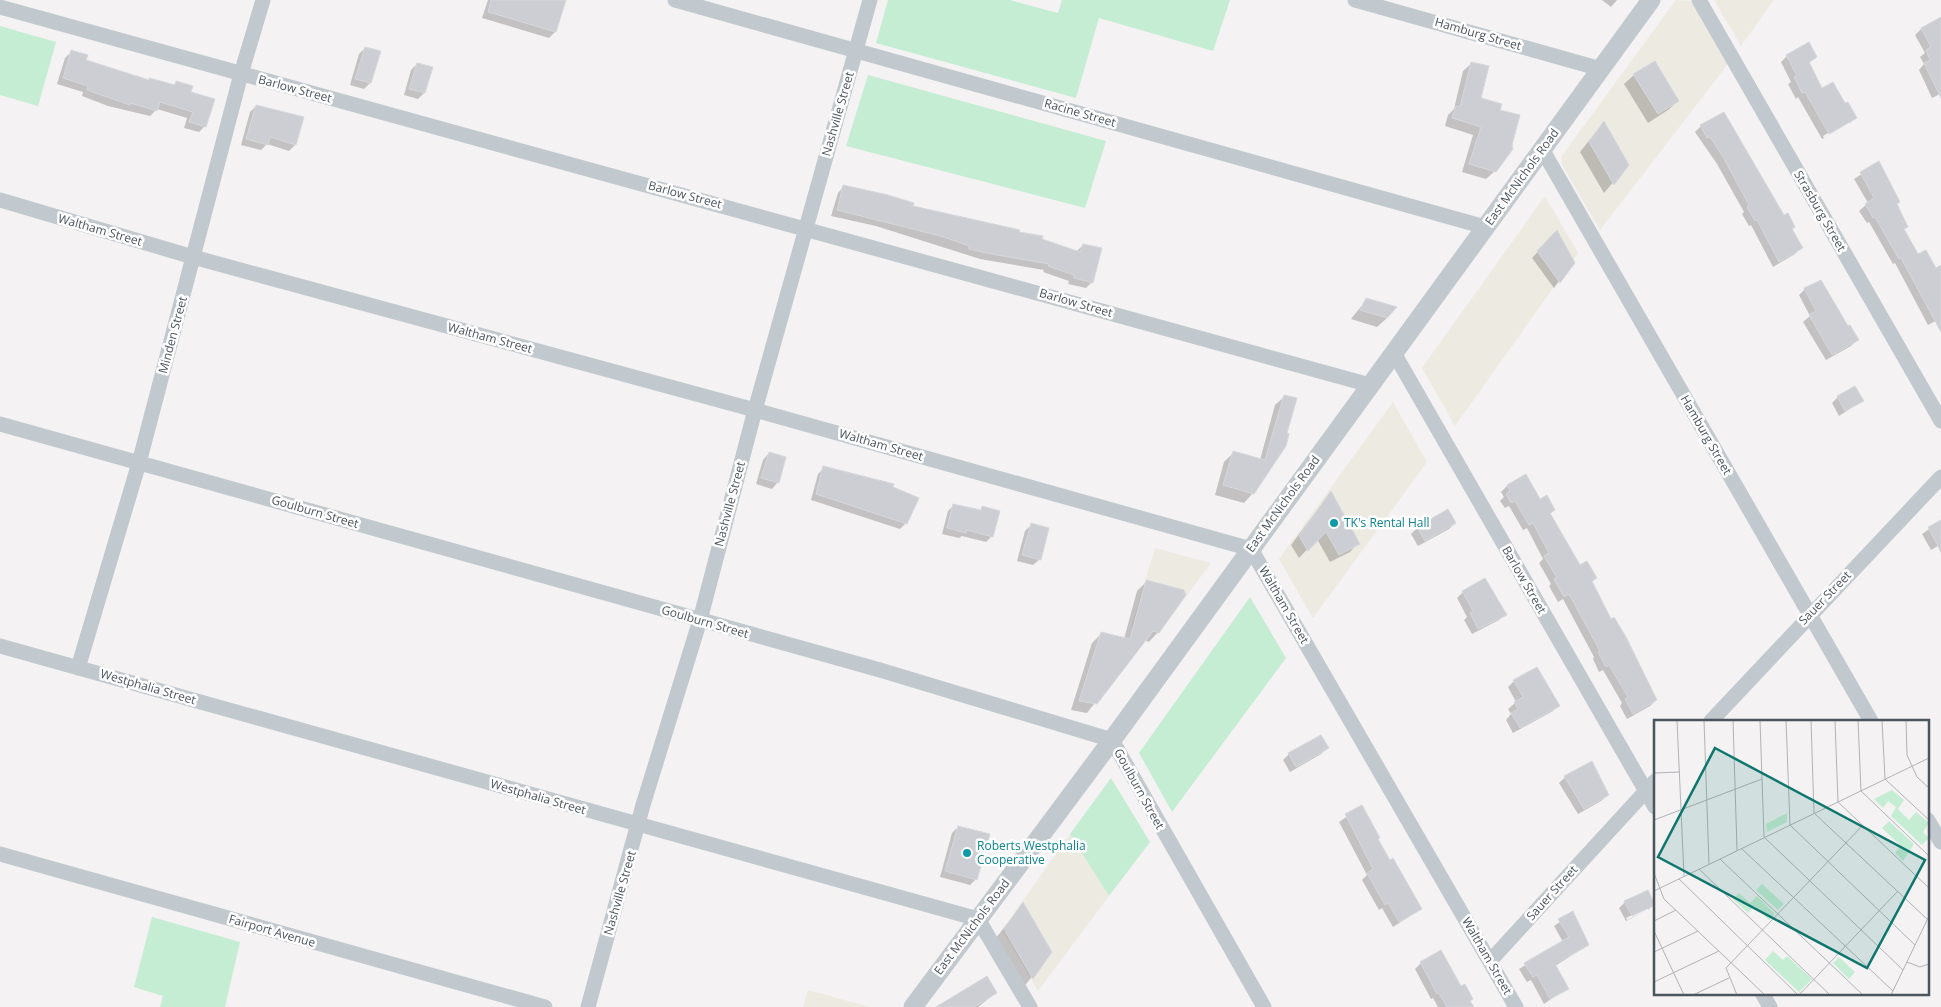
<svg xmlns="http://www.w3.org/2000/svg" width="1941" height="1007" font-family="'Open Sans',sans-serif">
	<rect width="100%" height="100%" fill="#f4f2f2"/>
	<path fill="#edeae2" d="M1676,0l16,1 36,63 -128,166 -38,-65 -1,-8z
		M1714,0h60l-33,46z
		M1545,196l33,57 -123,173 -33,-58z
		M1393,402l34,60 -114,156 -34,-59z
		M1155,548l56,15 -53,71 -27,-7z
		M1070,834l39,62 -71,95 -36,-61z
		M808,990l62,17h-67z"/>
	<path fill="#c5edd3" d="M888,0h122l48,13 4,-13h168l-17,51 -114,-33 -23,80 -200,-55z
		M0,26l56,16 -18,64 -38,-11z
		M868,75l238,66 -21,67 -239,-62z
		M1250,597l36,61 -114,154 -33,-59z
		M1111,778l39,64 -41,54 -39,-62z
		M152,917l88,25 -15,65h-65l3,-11 -29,-9z"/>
	<path fill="#0003" fill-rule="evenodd" d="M488,0h72l-5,32 -6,6 -67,-20z
		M1602,0h15l-6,7z
		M1941,18v78l-1,-2 -8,4 -13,-28 5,-6 -4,-7 5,-4 -10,-18 6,-6z
		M1809,44l7,13 -8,7 14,26 23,15 11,12 -6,6v-3l-27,16 1,2 26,-15 -28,16 -24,-42 -2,2 -8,-15 3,-2 -10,-20 6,-6z
		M365,48l14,4 -9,31 -6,6 -14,-4 9,-31z
		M71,52l14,8 63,21 25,5 3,-4 13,11 16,33 -6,6 -15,-4 3,-10 -30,-9 -7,7 -42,-10 -26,-10 1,-4 -26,-8 8,-26z
		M1472,63l8,36 19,12 -4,60 -9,8 -24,-7 11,-37 -28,-9 3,-11 6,-6 9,-38z
		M417,64l14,4 -7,25 -6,6 -14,-4 7,-25z
		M1634,75l44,26 -10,9 -20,13 -24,-39z
		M256,106l39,39 -6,6 -22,-7 -6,6 -20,-5 9,-33z
		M1603,123l25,42 -24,28 -24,-41z
		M1701,126l90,104 10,18 -6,6 -22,13 -22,-42 -2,1 -7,-12 2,-2 -27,-48 -22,-32z
		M1879,163l24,67 15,26 23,19v43l-13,7 -33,-62 -2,1 -24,-42 -2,1 -8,-12 9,-8 -14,-24z
		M844,186l68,21 129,33 35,12 7,-7 9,37 -6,6 -18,-4 1,-3 -26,-9 1,-2 -64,-11 -104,-33 -45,-10 7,-23z
		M1556,232l17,31 -19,25 -22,-30z
		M1805,289l52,51 -6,6 -25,14 -23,-38 7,-6 -11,-21z
		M1367,299l20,19 -10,9 -26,-8z
		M1285,396l10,3 -42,94 -9,10 -29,-8 9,-33 10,-10 26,8 15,-55z
		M1838,397l24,4 -23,15 -7,-13z
		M769,453l9,29 -6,7 -16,-5 7,-24z
		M824,468l82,55 -6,6 -89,-29 7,-26z
		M1507,486l47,24 -4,4 30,52 16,12 -5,5 65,117 -6,6 -23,13 -7,-13 2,-3 -19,-33 -4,2 -6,-13 1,-2 -31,-58 -5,3 -9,-16 2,-2 -12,-21 4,-4 -16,-31 -4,2 -14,-24 -4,2 -5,-7 4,-4 -3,-5z
		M1330,493l28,50 -8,9 -20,10 -13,-23 -18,19 -8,-13z
		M954,505l25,6 4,-3 9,28 -6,6 -24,-6 -3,2 -17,-4 6,-23z
		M1448,511l7,12 -6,6 -31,17 -7,-12 6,-6z
		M1941,521v32l-3,-7 -7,4 -9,-16z
		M1031,525l9,34 -7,6 -16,-4 8,-30z
		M1146,582l12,50 -9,10 -5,-2 -57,73 -16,-3 21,-67 9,-9 23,5 13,-48z
		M1463,592l42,22 -6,6 -27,14 -8,-14 3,-3 -10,-19z
		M1514,681l45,24 -6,6 -40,22 -7,-13 5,-6 -3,-5 8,-7 -8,-15z
		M1327,748l-6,6 -31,18 -7,-12 6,-6z
		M1565,777l42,18 -6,6 -23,13 -19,-31z
		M1361,807l15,33 45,69 -28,18 -11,-19 -3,2 -17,-30 5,-5 -28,-53z
		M958,827l18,52 -6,6 -30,-8 12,-44z
		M1625,902l29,2 -6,6 -22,11 -7,-13zM1648,907v3l-21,10 -1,-2z
		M1023,904l28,48 -28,36 -28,-49z
		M1573,913l15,32 -33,21 12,22 -23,16 -13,-24 -4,2 -8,-13 44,-27 -9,-16z
		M1421,963l48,38 3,6h-34l-5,-9 -2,1 -16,-30z
		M996,993l-18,14h-34z"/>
	<path fill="#ccced3" stroke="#d6d8dc" d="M491,0h75l-10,32 -68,-20z
		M1941,17v81l-17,-35 6,-3 -4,-10 5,-3 -10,-19z
		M1809,42l8,15 -8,5 13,26 11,-6 12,21 3,-1 9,16 -28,16 -24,-42 -3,1 -8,-16 3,-1 -11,-21z
		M365,47l16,4 -10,32 -16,-4z
		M71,50l17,5 -2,5 63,20v-2l26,7 1,-4 17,5 -2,6 24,7 -9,28 -17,-5 4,-10 -33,-10 -3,9 -27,-8v2l-43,-15 1,-4 -25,-8z
		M1655,61l24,40 -21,13 -25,-40z
		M1471,62l18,4 -8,32 21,6 -2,6 20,5 -8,30 1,4 -17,23 -27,-8 12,-37 -29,-9 4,-12 4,1z
		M417,63l16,4 -8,26 -16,-4z
		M256,105l48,12 -8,28 -26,-8 -2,8 -22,-6z
		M1724,112l60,103 4,-2 7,14 -3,2 11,19 -24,14 -22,-42 -2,1 -8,-14 2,-2 -26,-48 -13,-20 -3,1 -7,-13z
		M1604,121l25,44 -15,20 -25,-43z
		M1879,161l21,41 -3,2 11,23 -4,2 14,25 8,-4 10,18 5,-3v67l-40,-74 -2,1 -24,-42 -2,1 -8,-14 9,-6 -14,-26z
		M843,185l45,10 26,8 -1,3 107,24 -1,2 24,4 -1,3 38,13 3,-8 19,4 -9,35 -19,-5v-3l-26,-9 1,-2 -63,-11 -17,-4v-3l-25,-9 -107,-27z
		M1557,230l18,33 -15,20 -23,-32z
		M1821,280l27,46 2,-1 9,15 -27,15 -23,-40 7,-4 -12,-23z
		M1366,298l31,9 -10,11 -27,-8z
		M1855,386l9,15 -19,10 -8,-15z
		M1284,395l13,3 -10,35 2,1 -3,12 -32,48 -31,-9 10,-34 32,9z
		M769,452l17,5 -7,26 -18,-5z
		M823,466l71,18 -1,3 26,11 -12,26 -91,-30z
		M1526,474l14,25 7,-4 8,15 -5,3 30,52 7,-4 10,17 -5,3 19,38 3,-2 12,20 31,63 -24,14 -8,-15 3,-2 -19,-32 -3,2 -8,-15 2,-1 -31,-57 -5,3 -10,-18 3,-1 -13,-22 5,-3 -16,-30 -4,2 -14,-24 -4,2 -5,-9 4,-3 -3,-6z
		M1331,491l29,53 -21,11 -13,-23 -18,19 -9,-15z
		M953,504l28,6 1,-4 18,5 -7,26 -26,-7 -1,3 -19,-5z
		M1448,509l8,14 -31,18 -8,-14z
		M1941,520v32l-13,-25z
		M1031,523l18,5 -8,32 -19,-5z
		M1485,578l22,37 -29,14 -8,-16 3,-2 -11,-20z
		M1146,580l38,10 2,5 -27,38 -6,-2 -56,73 -18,-3 22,-69 29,7z
		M1537,667l23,39 -40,22 -9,-15 7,-4 -4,-7 9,-5 -10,-17z
		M1321,735l8,13 -33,19 -8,-14z
		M1592,761l17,34 -25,14 -20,-33z
		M1362,805l18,33 -2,1 12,21 3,-2 29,51 -23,13 -11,-19 -3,2 -18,-32 6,-4 -28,-55z
		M958,826l32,8 -13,46 -32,-9z
		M1648,890l7,15 -23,11 -8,-15z
		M1023,902l29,50 -19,27 -29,-50z
		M1573,911l16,34 -34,19 14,25 -19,10 -13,-24 -4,2 -9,-14 45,-26 -11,-18z
		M1441,950l20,36 4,-2 8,15 -3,2 4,6h-27l-8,-14 -2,1 -17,-32z
		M987,976l10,17 -23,14h-38z"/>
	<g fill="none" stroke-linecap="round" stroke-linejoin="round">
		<path stroke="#c1c9cf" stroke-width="15" d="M675,0l810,227
			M1355,0l246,69
			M1699,0l242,421
			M0,7l1370,378
			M1542,149l329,572
			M0,200l193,57 562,153 496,139 265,458
			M1394,353l261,454
			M0,424l880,246 232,70 152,267
			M0,646l978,273 52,88
			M78,668l61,-205 102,-389 22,-74
			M1711,721l230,-244
			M1927,819l14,23
			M0,854l545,153
			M1490,961l165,-180
			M1762,993l8,14
			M588,1007l55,-202 57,-185 55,-210 115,-410"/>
		<path stroke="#c1c9cf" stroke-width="19" d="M913,1007l199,-267 539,-740"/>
	</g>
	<g fill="#0f9aa8" stroke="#fff" stroke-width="2">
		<circle cx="1334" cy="523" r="5"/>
		<circle cx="967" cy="853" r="5"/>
	</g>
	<g text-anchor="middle" stroke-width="5" stroke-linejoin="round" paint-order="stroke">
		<g font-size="12" fill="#4b555e" stroke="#fff">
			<text transform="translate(1478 34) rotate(16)" y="4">Hamburg Street</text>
			<text transform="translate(295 89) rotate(15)" y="4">Barlow Street</text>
			<text transform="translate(1080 113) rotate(16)" y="4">Racine Street</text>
			<text transform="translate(838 114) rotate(-74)" y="4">Nashville Street</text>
			<text transform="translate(1522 177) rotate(-54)" y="4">East McNichols Road</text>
			<text transform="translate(685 195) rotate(15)" y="4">Barlow Street</text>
			<text transform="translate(1820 211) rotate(60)" y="4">Strasburg Street</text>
			<text transform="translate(100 230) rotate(16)" y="4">Waltham Street</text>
			<text transform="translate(1076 303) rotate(16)" y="4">Barlow Street</text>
			<text transform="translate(173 335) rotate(-75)" y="4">Minden Street</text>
			<text transform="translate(490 338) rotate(15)" y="4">Waltham Street</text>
			<text transform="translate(1706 435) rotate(60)" y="4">Hamburg Street</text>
			<text transform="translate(881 445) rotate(16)" y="4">Waltham Street</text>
			<text transform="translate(730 504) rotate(-75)" y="4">Nashville Street</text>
			<text transform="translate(1283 504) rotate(-54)" y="4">East McNichols Road</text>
			<text transform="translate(315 512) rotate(16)" y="4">Goulburn Street</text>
			<text transform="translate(1524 580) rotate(60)" y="4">Barlow Street</text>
			<text transform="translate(1825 598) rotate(-46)" y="4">Sauer Street</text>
			<text transform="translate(1284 605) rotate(60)" y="4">Waltham Street</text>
			<text transform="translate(705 622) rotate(16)" y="4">Goulburn Street</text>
			<text transform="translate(148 687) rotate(16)" y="4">Westphalia Street</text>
			<text transform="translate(1139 789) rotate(61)" y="4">Goulburn Street</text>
			<text transform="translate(538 797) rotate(16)" y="4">Westphalia Street</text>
			<text transform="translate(620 893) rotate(-74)" y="4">Nashville Street</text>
			<text transform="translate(1552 893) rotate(-48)" y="4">Sauer Street</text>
			<text transform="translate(972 927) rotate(-53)" y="4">East McNichols Road</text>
			<text transform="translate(272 931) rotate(16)" y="4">Fairport Avenue</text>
			<text transform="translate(1487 956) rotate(60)" y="4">Waltham Street</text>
		</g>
		<g font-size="12" fill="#0d838f" stroke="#fff" text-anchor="start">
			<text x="1344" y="527">TK's Rental Hall</text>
			<text x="977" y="850">Roberts Westphalia<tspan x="977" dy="14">Cooperative</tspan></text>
		</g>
	</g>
	<g transform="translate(1654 720)">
		<rect width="275" height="275" fill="#f4f2f2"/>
		<path d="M238,70l12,10 -6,9 11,11 7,-8 13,11 -6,9 6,6 -7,7 -31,-29 5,-9 -8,-6 -5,7 -9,-9zM133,93v9l-20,10 -1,-8zM235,101l25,23 -11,17 -8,-8 6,-7 -19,-18zM108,164l22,20 -6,6 -22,-20zM85,173l11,10 7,-7 18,18 -6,6 -15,-14 -6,7 -15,-14zM119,231l10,9 4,-4 25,23 -13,13 -34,-32zM185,237l16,15 -6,7 -16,-16z" fill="#c5edd3"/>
		<path fill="none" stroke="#b0b3b7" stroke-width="1" d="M23,0l7,156M50,0l5,144M79,0l4,130M106,0l4,117 139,133M132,0l4,105 125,120M157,0l3,93 113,106M181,0l3,82 91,86M204,0l3,71 68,65M228,0l3,59 44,41M252,0l1,35 10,22 12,11M0,53l26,-1M0,100l108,-41M87,128l152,143M66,139l143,136M45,149l131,126M0,153l10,26 101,96M25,159l119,116M0,171l275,-133M0,201l22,-11M0,211l30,64M0,232l44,-21M253,242l13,5 9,-3M0,262l65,-31M39,275l36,-17M83,275l-11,-27 137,-143M145,275l98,-103M237,275l38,-79"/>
		<path fill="#0f766e" fill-opacity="0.15" stroke="#0f766e" stroke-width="2.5" d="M61,28l210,112 -58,108 -209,-111z"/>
		<rect width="275" height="275" fill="none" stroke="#4b555e" stroke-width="2.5"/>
	</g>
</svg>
